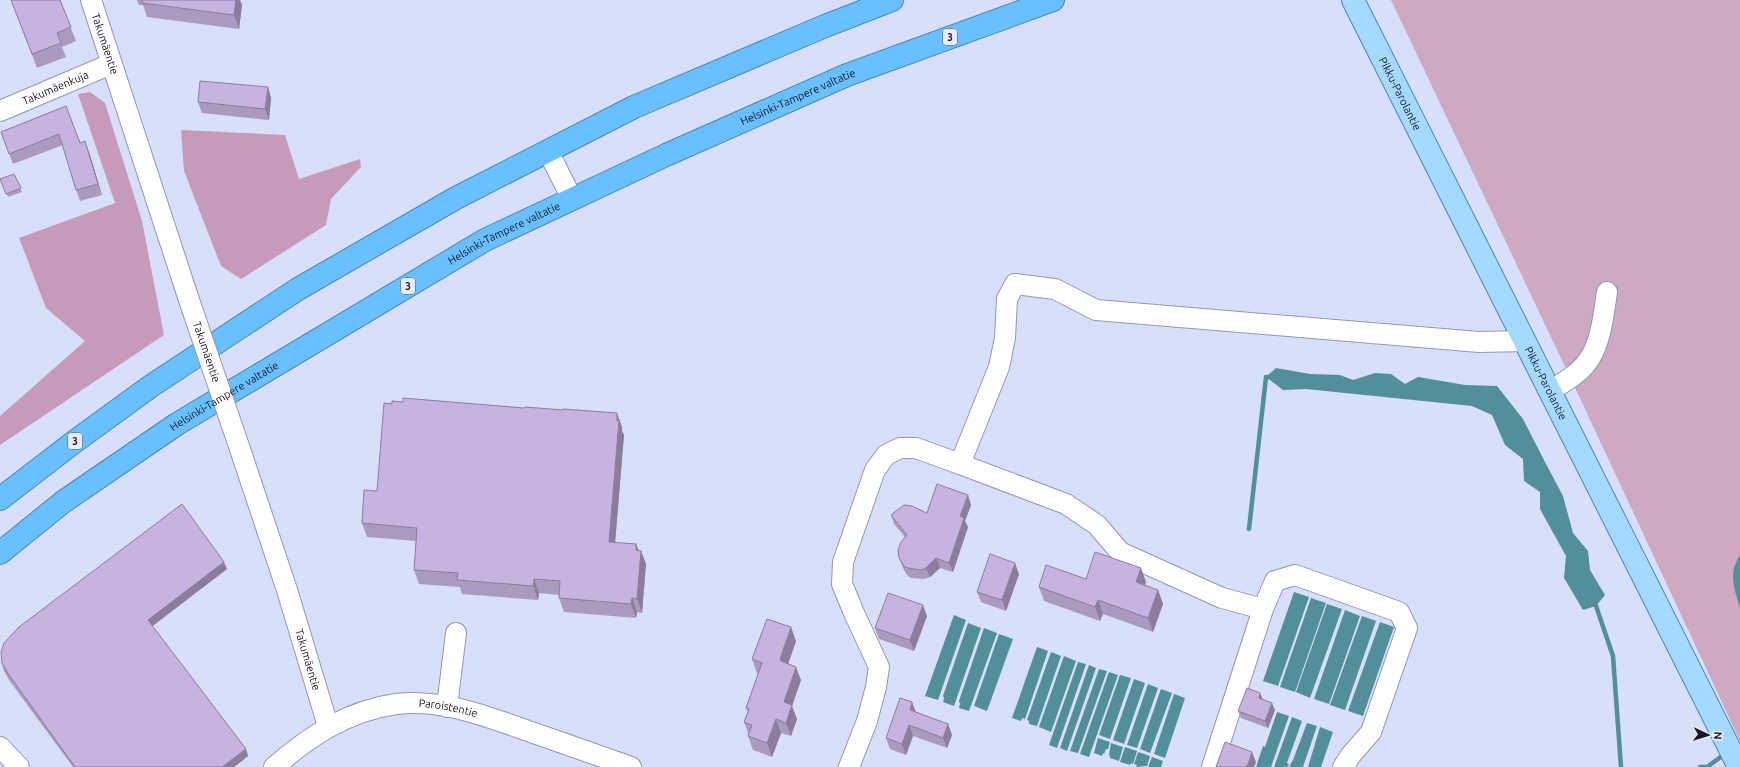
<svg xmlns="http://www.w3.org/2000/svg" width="1740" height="767" font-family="Ubuntu,sans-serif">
	<rect width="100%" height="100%" fill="#d7dffa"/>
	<path fill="#cdaac2" d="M1391,0h349v741l-162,-347z"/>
	<path fill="#c69bb9" d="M90,92l15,11 37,118 22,114 -164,110v-29l85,-75 -39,-33 -27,-70 96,-35 -37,-109z
		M181,130l104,5 14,44 61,-20 1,8 -30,32 -5,26 -85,54 -20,-13 -37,-95z"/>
	<path fill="#528f9a" d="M1276,368l34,6 30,1 13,5 22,-7 16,1 14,10 13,-7 47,8 32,1 26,33 22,43 18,34 10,37 15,18 2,19 15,25 -9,11 -13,4 -19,-32 2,-22 -26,-47v-17l-16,-11 -1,-22 -18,-14 -13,-30 -20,-9 -166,-17 -23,1 -17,-13z
		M1740,555v53c-6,-21 -12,-34 0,-53z
		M1294,592l15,5 -31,89 -15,-5z
		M1311,598l15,5 -31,89 -15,-5z
		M1327,604l15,5 -32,89 -14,-6z
		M1345,610l15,6 -31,88 -15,-5z
		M954,615l12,5 -28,80 -13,-4z
		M1362,616l14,5 -31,89 -15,-5z
		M1380,622l14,5 -31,89 -15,-5z
		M968,623l13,5 -27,78 -11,-4 1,-4 -1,-2z
		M984,628l13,5 -28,78 -10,-3 1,-4 -1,-3z
		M999,634l14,5 -26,72 -13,-5z
		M1037,647l11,4 -23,68 -3,-1 -1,3 -9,-3z
		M1051,652l10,4 -24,70 -8,-2v-3l-2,-1z
		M1064,656l12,5 -25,71 -12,-5z
		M1078,662l8,2 -29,84 -8,-3z
		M1089,665l7,3 -29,83 -7,-3z
		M1099,669l8,2 -29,82 -8,-2z
		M1109,672l9,3 -29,82 -9,-3z
		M1120,675l11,3 -21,61 -11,-4z
		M1134,679l11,4 -21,61 -11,-4z
		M1148,684l10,4 -21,60 -10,-3z
		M1161,689l11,4 -22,60 -10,-4z
		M1174,694l11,4 -20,60 -11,-4z
		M1277,712l12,4 -18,51h-15l7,-21 2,1z
		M1292,717l10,4 -15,42 2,1 -2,3h-13z
		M1307,723l10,3 -14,41h-14l4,-7z
		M1320,727l13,5 -12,35h-13z
		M1098,738l12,4 -2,7h-2l-2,5 -1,-1 -1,3 -8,-3z
		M1111,743l12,4 -4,14 -9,-3v-2l-1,-1z
		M1125,747l12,4 -4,13 -2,-1 -1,2 -10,-3z
		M1138,752l12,4 -3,10 -11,1 1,-2 -3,-1z
		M1152,757l11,4 -2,6h-13z"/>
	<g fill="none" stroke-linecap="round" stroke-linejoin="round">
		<path stroke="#528f9a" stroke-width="4.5" d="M1249,529l17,-152h5
			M1594,600l19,56 8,111
			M1700,767h7l15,-11"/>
		<g stroke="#9098b8" stroke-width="22">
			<g id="minor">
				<path id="s1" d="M91,0l97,297"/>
				<path id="s2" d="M0,111l111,-47"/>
				<path d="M548,151l24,48"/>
				<path d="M1550,391c14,-9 31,-18 40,-33 11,-17 14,-46 17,-66"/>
				<path id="s3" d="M242,455l45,135 41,136"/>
				<path d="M960,464l106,40 31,21 23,27 102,46 41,11"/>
				<path d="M447,707l9,-74"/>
				<path d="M0,747l19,20"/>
				<path id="s4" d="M274,767c36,-31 73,-56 122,-63 47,-6 95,14 138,29 32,11 65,23 97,34"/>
				<path d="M849,767l18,-46 9,-34 3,-20 -25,-54 -12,-29 1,-22 32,-92 11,-15 14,-7h16l44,16 39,-97 6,-29 2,-39 8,-15 40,5 41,21 383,32 46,-1"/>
				<path d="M1212,767l51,-158 12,-28 20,-6 104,37 8,16 -36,104 -20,23 -8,12"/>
			</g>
		</g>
		<g stroke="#4d86b2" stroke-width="24">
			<g id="major">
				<path id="s5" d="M1353,0l386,767"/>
			</g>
		</g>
		<g stroke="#4d86b2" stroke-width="24">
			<g id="highway">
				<path d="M0,499l74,-57 77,-56 147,-97 158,-91 178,-91 191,-81 67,-26"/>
				<path id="s6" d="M0,553l63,-51 114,-78 308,-184 181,-85 181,-80 206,-75"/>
			</g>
		</g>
		<use href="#minor" stroke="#fff" stroke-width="20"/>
		<use href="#major" stroke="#a6d9fe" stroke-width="22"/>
		<use href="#highway" stroke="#6ac0fe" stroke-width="22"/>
		<g stroke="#9098b8" stroke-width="22" stroke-linecap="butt">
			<g id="minor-bridge">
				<path id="s7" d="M188,297l54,158"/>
			</g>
		</g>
		<use href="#minor-bridge" stroke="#fff" stroke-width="20"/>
	</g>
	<path fill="#ab9ac0" d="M11,0h49l16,41 -14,6 4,10 -29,11z
		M137,0h103l2,5 -3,24 -92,-12 -4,-12h-4z
		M268,87l3,11 -2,22 -67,-7 -4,-11z
		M66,106l14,37 9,9 13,43 -22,6 -4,-11 -13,-45 -50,19 -12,-32z
		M14,174l8,18 -14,5 -8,-18z
		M403,402l121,6 98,19v4l2,4 -9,108 21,1 2,6 3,1 5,13 -4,49 -5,-1 -1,6 -72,-6 -5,-14v-3l-20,-2 -1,7 -76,-6 -2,-7 -41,-3 -5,-14 2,-29 -49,-4 -5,-14 15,-32 15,-87z
		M971,505l-6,16 3,6 -15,45 -13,-4 -10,9 -6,2 -13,-1 -4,-3 -4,-7 -4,-10 6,-21 -11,-13 -3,-9 36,-2z
		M227,569l-75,57 94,123 2,7 -14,11h-161l-64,-87 -5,-9 -2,-8z
		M1019,574l-13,37 -25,-9 -4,-10z
		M1086,579l60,3 -1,3 13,5 5,14 -10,28 -50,-18 -3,7 -56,-20 -5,-14z
		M927,616l-13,35 -35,-12 -4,-11z
		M796,641l-8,23 13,16 -9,26 5,13 -6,17 -10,-3 -9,24 -19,-7 -5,-14 1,-1 -5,-13 4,-10 -2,-4 12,-34 -1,-1 -5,-14z
		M1263,699l12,11 -7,18 -27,-10 -3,-7z
		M912,702l4,10 32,12 4,11 -5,13 -34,-12 -7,19 -16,-6 -4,-11z"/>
	<path fill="#8b7d9c" d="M236,0h4l2,5 -3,24 -5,-14z
		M268,87l3,11 -2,22 -4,-11z
		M85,141l4,11 13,43 -4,-11z
		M617,413l5,14v4l2,4 -10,121 -5,-14z
		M968,495l3,10 -6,16 3,6 -15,45 -4,-9 11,-47z
		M636,544l5,12v-5l5,13 -4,49 -5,-14z
		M936,558l4,10 -10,9 -4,-9z
		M224,562l3,7 -77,59 -2,-8z
		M1015,563l4,11 -13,37 -4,-11z
		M1141,568l5,14 -5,14 -5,-14z
		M534,579l5,14 -1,7 -5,-14z
		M1158,590l5,14 -10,28 -5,-14z
		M632,598l5,14 -1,6 -5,-14z
		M1098,600l5,14 -3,7 -5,-14z
		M923,605l4,11 -13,35 -4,-11z
		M791,627l5,14 -11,32 -5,-14z
		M796,667l5,13 -9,26 5,13 -6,17 -5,-13 -2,-21z
		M1260,693l3,7 -4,-2z
		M912,702l4,11 -6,-3z
		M1272,703l3,7 -7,18 -3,-7z
		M776,719l5,14 -9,24 -5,-14z
		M948,724l4,11 -5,13 -4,-10z
		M909,725l4,11 -7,19 -4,-11z
		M246,749l2,7 -14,11h-12z
		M1252,752l4,10 -2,5h-7z"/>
	<path fill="#c7b3df" stroke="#8b7d9c" d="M11,0h49l11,27 -14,6 4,10 -29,11z
		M143,0h93l-2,15 -92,-12z
		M200,81l68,6 -3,22 -67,-7z
		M66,106l14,37 5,-2 13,43 -22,6 -17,-56 -50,20 -8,-22z
		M14,174l7,14 -15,6 -6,-15z
		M403,398l121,10 1,-1 38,3v-1l54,4v8h2l-10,121 27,2v6l5,1 -4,48 -5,-1 -1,6 -72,-6 1,-17 -26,-2 -1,7 -76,-6 1,-7 -44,-3 3,-42 -55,-5 2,-33 13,1 7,-88 8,1v-3l11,1z
		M937,484l31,11 -8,21 4,2 -15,45 -13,-5 -10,10 -5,2 -13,-2 -4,-2 -5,-8 -1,-8 3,-8 6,-7 -16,-20 13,-10 8,1 15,7z
		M182,504l42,58 -76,58 98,129 -24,18h-147l-68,-95 -5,-9 -1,-11 3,-9 15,-16z
		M1095,552l46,16 -5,14 22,8 -10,28 -50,-18 -3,7 -56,-20 7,-22 40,14z
		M990,554l25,9 -13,37 -25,-8z
		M888,593l35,12 -13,35 -35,-12z
		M767,619l24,8 -11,32 1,2 15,6 -12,35 8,3 -6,18 -10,-4 -9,24 -19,-7 4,-11 -8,-3 5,-13 -3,-1 16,-45 -10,-4z
		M1247,688l13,5 -1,5 13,5 -7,18 -27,-10z
		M900,698l12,4 -2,8 38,14 -5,14 -34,-13 -7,19 -16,-6z
		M1225,742l27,10 -5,15h-31z"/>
	<g text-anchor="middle" stroke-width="3" stroke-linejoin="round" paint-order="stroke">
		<g fill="#e9ecfa" stroke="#555865" stroke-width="1">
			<rect x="943" y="29" width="14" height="16" rx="3"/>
			<rect x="401" y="278" width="14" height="16" rx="3"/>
			<rect x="68" y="433" width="14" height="16" rx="3"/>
		</g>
		<g font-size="10" font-weight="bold" fill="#161925">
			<text x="950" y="41">3</text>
			<text x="408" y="290">3</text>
			<text x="75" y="445">3</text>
		</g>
		<g font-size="11" fill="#161925" stroke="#e9ecfa">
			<text dy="4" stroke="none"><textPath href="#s1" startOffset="46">Takumäentie</textPath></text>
			<text dy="4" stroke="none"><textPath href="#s2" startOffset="60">Takumäenkuja</textPath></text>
			<text dy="4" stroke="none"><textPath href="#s5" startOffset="105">Pikku-Parolantie</textPath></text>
			<text dy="4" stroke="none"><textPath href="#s6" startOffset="922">Helsinki-Tampere valtatie</textPath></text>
			<text dy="4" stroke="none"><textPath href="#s6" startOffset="598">Helsinki-Tampere valtatie</textPath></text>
			<text dy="4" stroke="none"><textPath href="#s7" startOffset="58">Takumäentie</textPath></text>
			<text dy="4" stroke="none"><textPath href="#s5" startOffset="429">Pikku-Parolantie</textPath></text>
			<text dy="4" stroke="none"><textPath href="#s6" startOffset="274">Helsinki-Tampere valtatie</textPath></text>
			<text dy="4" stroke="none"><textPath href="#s3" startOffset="215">Takumäentie</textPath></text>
			<text dy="4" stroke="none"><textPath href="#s4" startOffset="192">Paroistentie</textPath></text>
		</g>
	</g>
	<g transform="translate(1708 735) rotate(94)" stroke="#e9ecfa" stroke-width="3" paint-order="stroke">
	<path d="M0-3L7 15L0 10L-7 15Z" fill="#161925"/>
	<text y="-6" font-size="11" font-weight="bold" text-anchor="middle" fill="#161925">N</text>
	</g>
</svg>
